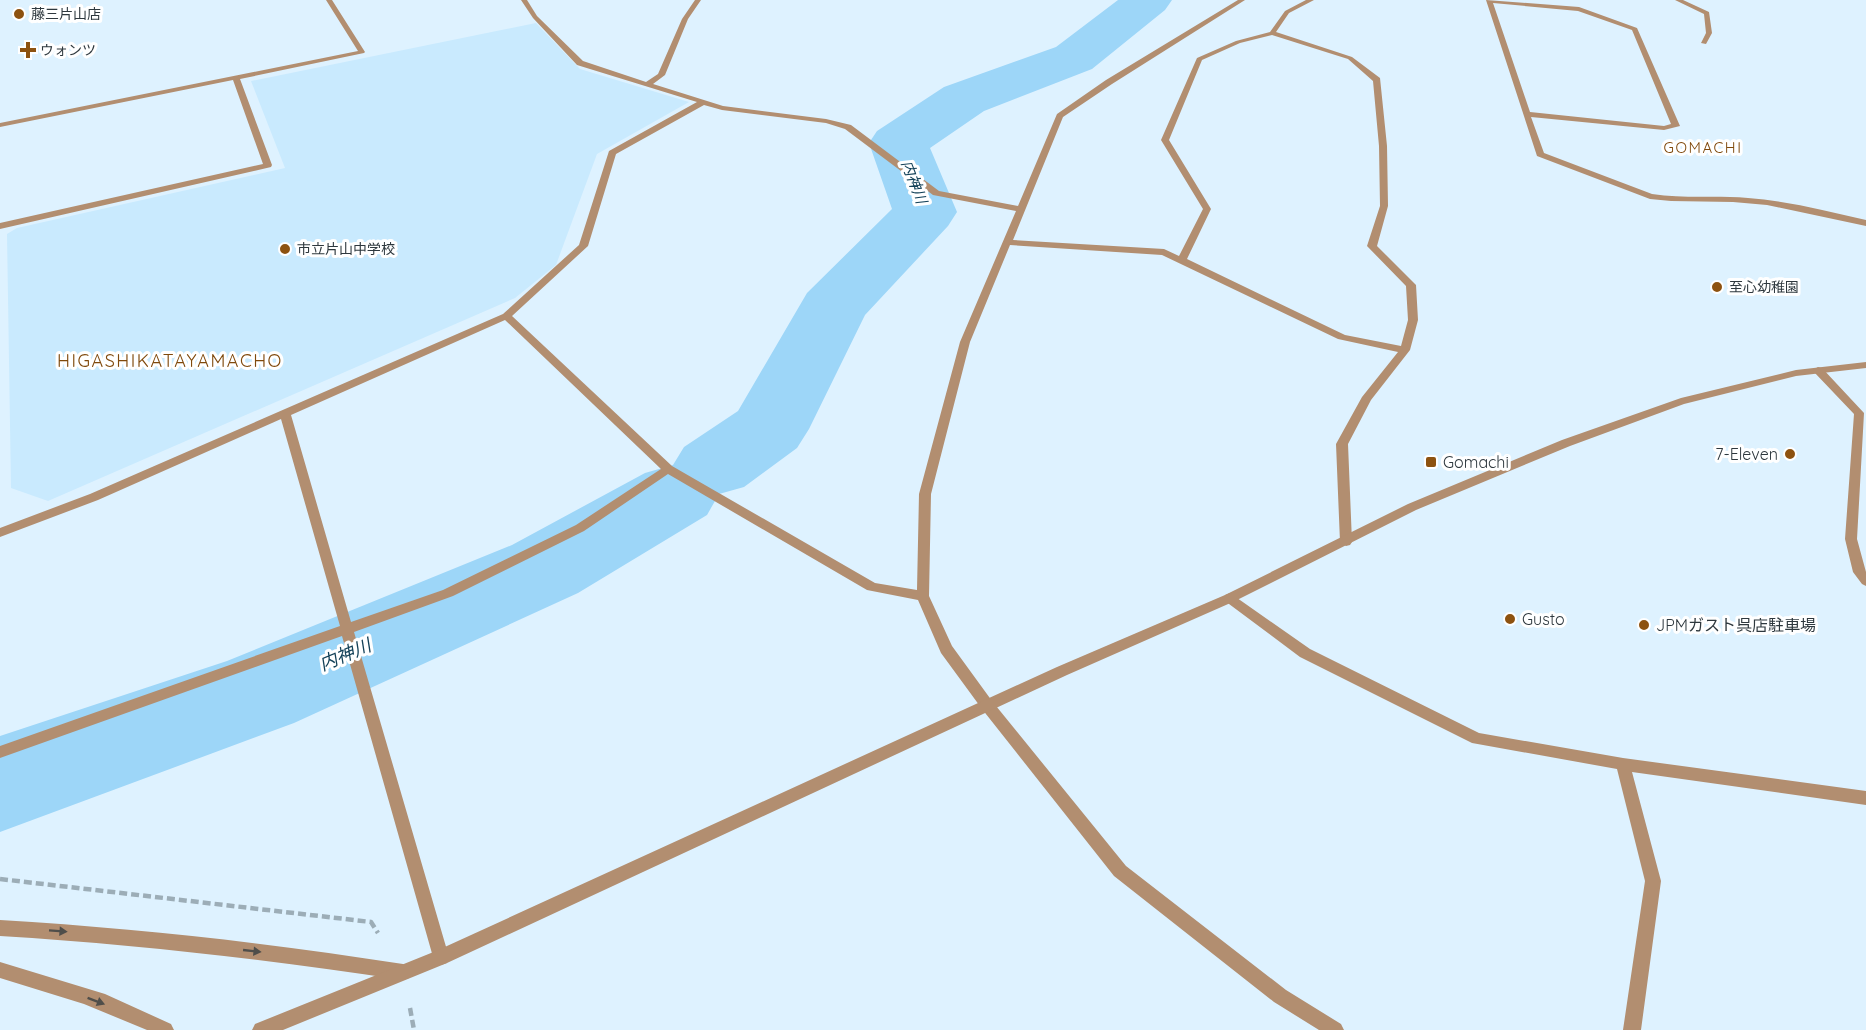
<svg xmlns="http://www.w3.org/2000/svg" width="1866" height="1030" font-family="Quicksand,'Noto Sans JP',sans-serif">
	<rect width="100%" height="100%" fill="#def2ff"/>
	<path fill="#c9eafe" d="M536,23l44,46 109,33 -92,52 -41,111 -41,33 -467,203 -37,-13 -4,-254 10,-6 268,-60 -34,-87z"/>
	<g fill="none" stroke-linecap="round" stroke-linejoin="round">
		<path fill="#9dd6f8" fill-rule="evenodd" d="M1118,0h54l-7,10 -73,59 -108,42 -54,37 27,64 -9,14 -83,89 -56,114 -12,19 -53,39 -25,7 -12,21 -129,78 -284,130 -294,109v-96l227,-75 285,-116 133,-72 28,-8 11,-18 54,-36 69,-118 85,-84 -23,-66 8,-12 67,-44 112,-40z"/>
		<path stroke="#9cadb7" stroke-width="4.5" stroke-dasharray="8 4" stroke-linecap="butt" d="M0,879l371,43 7,11
			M410,1008l4,22"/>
		<path fill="#b28e70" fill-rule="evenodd" d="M326,0h6l33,52 -1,1 -124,26 32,86 -1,2 -271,62v-6l263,-59 -30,-84 -233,47v-4l358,-72z
			M521,0h6l10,16 46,45 63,21 12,-8 24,-55 13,-19h6l-13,19 -23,56 -12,9 70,22 103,13 25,6 88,66 79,15 39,-92 49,-34 132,-80h7l-133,84 -49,33 -50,123 151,9 15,7 24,-47 -42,-69 36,-82 39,-17 34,-9 15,-21 21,-11h8l-25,13 -13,19 76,25 28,21 7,68 1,60 -11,40 39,39 2,35 -8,30 -39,50 -23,44 4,98 -2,3 -4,1 -6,-4 -4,-98 26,-47 36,-45 -60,-13 -176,-84 -152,-10 -40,97 -39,152 -2,102 23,50 40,55 134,165 160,124 55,34 3,6h-25l-45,-28 -160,-126 -132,-167 -41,-56 -23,-53 -51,-10 -199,-116 -84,57 -131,65 -99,36 95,325 -2,6 -6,2 -6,-2 -2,-6 -91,-321 -342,122v-12l340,-120 -59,-207 -183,81 -98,37v-9l90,-34 413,-180 76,-69 30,-94 88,-49 -120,-37 -44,-47zM1272,35l76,24 25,22 6,65 1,60 -13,40 39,40 2,34 -7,26 -56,-11 -158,-76 24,-50 -42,-69 33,-80 38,-17zM704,105l18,5 104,13 19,6 88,66 83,16 -56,131 -41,152 -2,96 -42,-7 -203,-117 -160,-150 76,-70 28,-92zM505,320l156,149 -85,56 -133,65 -92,32 -60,-207z
			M1486,0l93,7 58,21 43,98 -16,4 -133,-13 13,36 108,41c32,5 64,1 96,4 40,3 79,13 118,22v6l-99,-21 -34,-3 -62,-1 -21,-2 -113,-43zM1493,3l85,8 54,19 39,94 -7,2 -134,-14z
			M1675,0h8l26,12 3,21 -6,11 -5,-1 5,-10 -2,-19z
			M1818,367l4,1 42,45 -7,126 9,33v14l-4,-2 -9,-12 -8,-33 9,-125 -40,-42 -1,-2z
			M1230,593l80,56 169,84 144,25 243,33v14l-234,-33 29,109 -20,149h-18l22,-149 -28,-112 -145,-26 -172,-86 -75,-56 -1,-3 1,-3z
			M0,920c135,8 269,23 403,44l6,2 2,6 -2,6 -6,2c-134,-20 -268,-36 -403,-44z"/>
		<path fill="#b28e70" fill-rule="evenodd" d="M1866,362v6l-70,8 -112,28 -114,42 -154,64 -181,91 -168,74 -620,288 -164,67h-31l3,-6 181,-73 621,-284 168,-72 183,-91 154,-64 119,-42 115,-28z
			M0,962l105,32 66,30 3,6h-27l-63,-26 -84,-26z"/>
	</g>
	<defs><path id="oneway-solid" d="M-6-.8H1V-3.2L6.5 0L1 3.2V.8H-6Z" transform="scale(1.5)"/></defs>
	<g fill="#4f4e4a">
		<use href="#oneway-solid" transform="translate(58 931) rotate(4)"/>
		<use href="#oneway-solid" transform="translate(252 951) rotate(6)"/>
		<use href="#oneway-solid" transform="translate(96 1001) rotate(21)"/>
	</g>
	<g fill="#8d5210" stroke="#fff" stroke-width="2">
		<circle cx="19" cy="14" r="6"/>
		<path d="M25 41h6v6h6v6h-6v6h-6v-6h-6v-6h6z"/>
		<circle cx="285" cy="249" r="6"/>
		<circle cx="1717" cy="287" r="6"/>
		<circle cx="1790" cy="454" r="6"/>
		<rect x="1425" y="456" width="12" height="12" rx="3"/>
		<circle cx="1510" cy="619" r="6"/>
		<circle cx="1644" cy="625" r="6"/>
	</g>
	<g text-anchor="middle" stroke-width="6" stroke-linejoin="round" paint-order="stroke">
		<g font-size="14" fill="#2e383e" stroke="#fff" text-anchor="start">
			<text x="31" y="19">藤三片山店</text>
			<text x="40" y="55">ウォンツ</text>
			<text x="297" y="254">市立片山中学校</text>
			<text x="1729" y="292">至心幼稚園</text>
		</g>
		<g font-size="15" letter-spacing="1.5" fill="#7f490c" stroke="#fff">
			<text x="1703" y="153">GOMACHI</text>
		</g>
		<g font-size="15" font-style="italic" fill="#134158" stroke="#fff">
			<text transform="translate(914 182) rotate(69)" y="5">内神川</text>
		</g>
		<g font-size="16" fill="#2e383e" stroke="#fff" text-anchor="start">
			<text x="1778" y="460" text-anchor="end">7-Eleven</text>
			<text x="1443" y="468">Gomachi</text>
			<text x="1522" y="625">Gusto</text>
			<text x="1656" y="631">JPMガスト呉店駐車場</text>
		</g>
		<g font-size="18" letter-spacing="1.5" fill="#7f490c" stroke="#fff">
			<text x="170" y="367">HIGASHIKATAYAMACHO</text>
		</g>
		<g font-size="18" font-style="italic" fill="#134158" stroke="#fff">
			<text transform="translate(345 655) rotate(-23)" y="6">内神川</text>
		</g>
	</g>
</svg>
